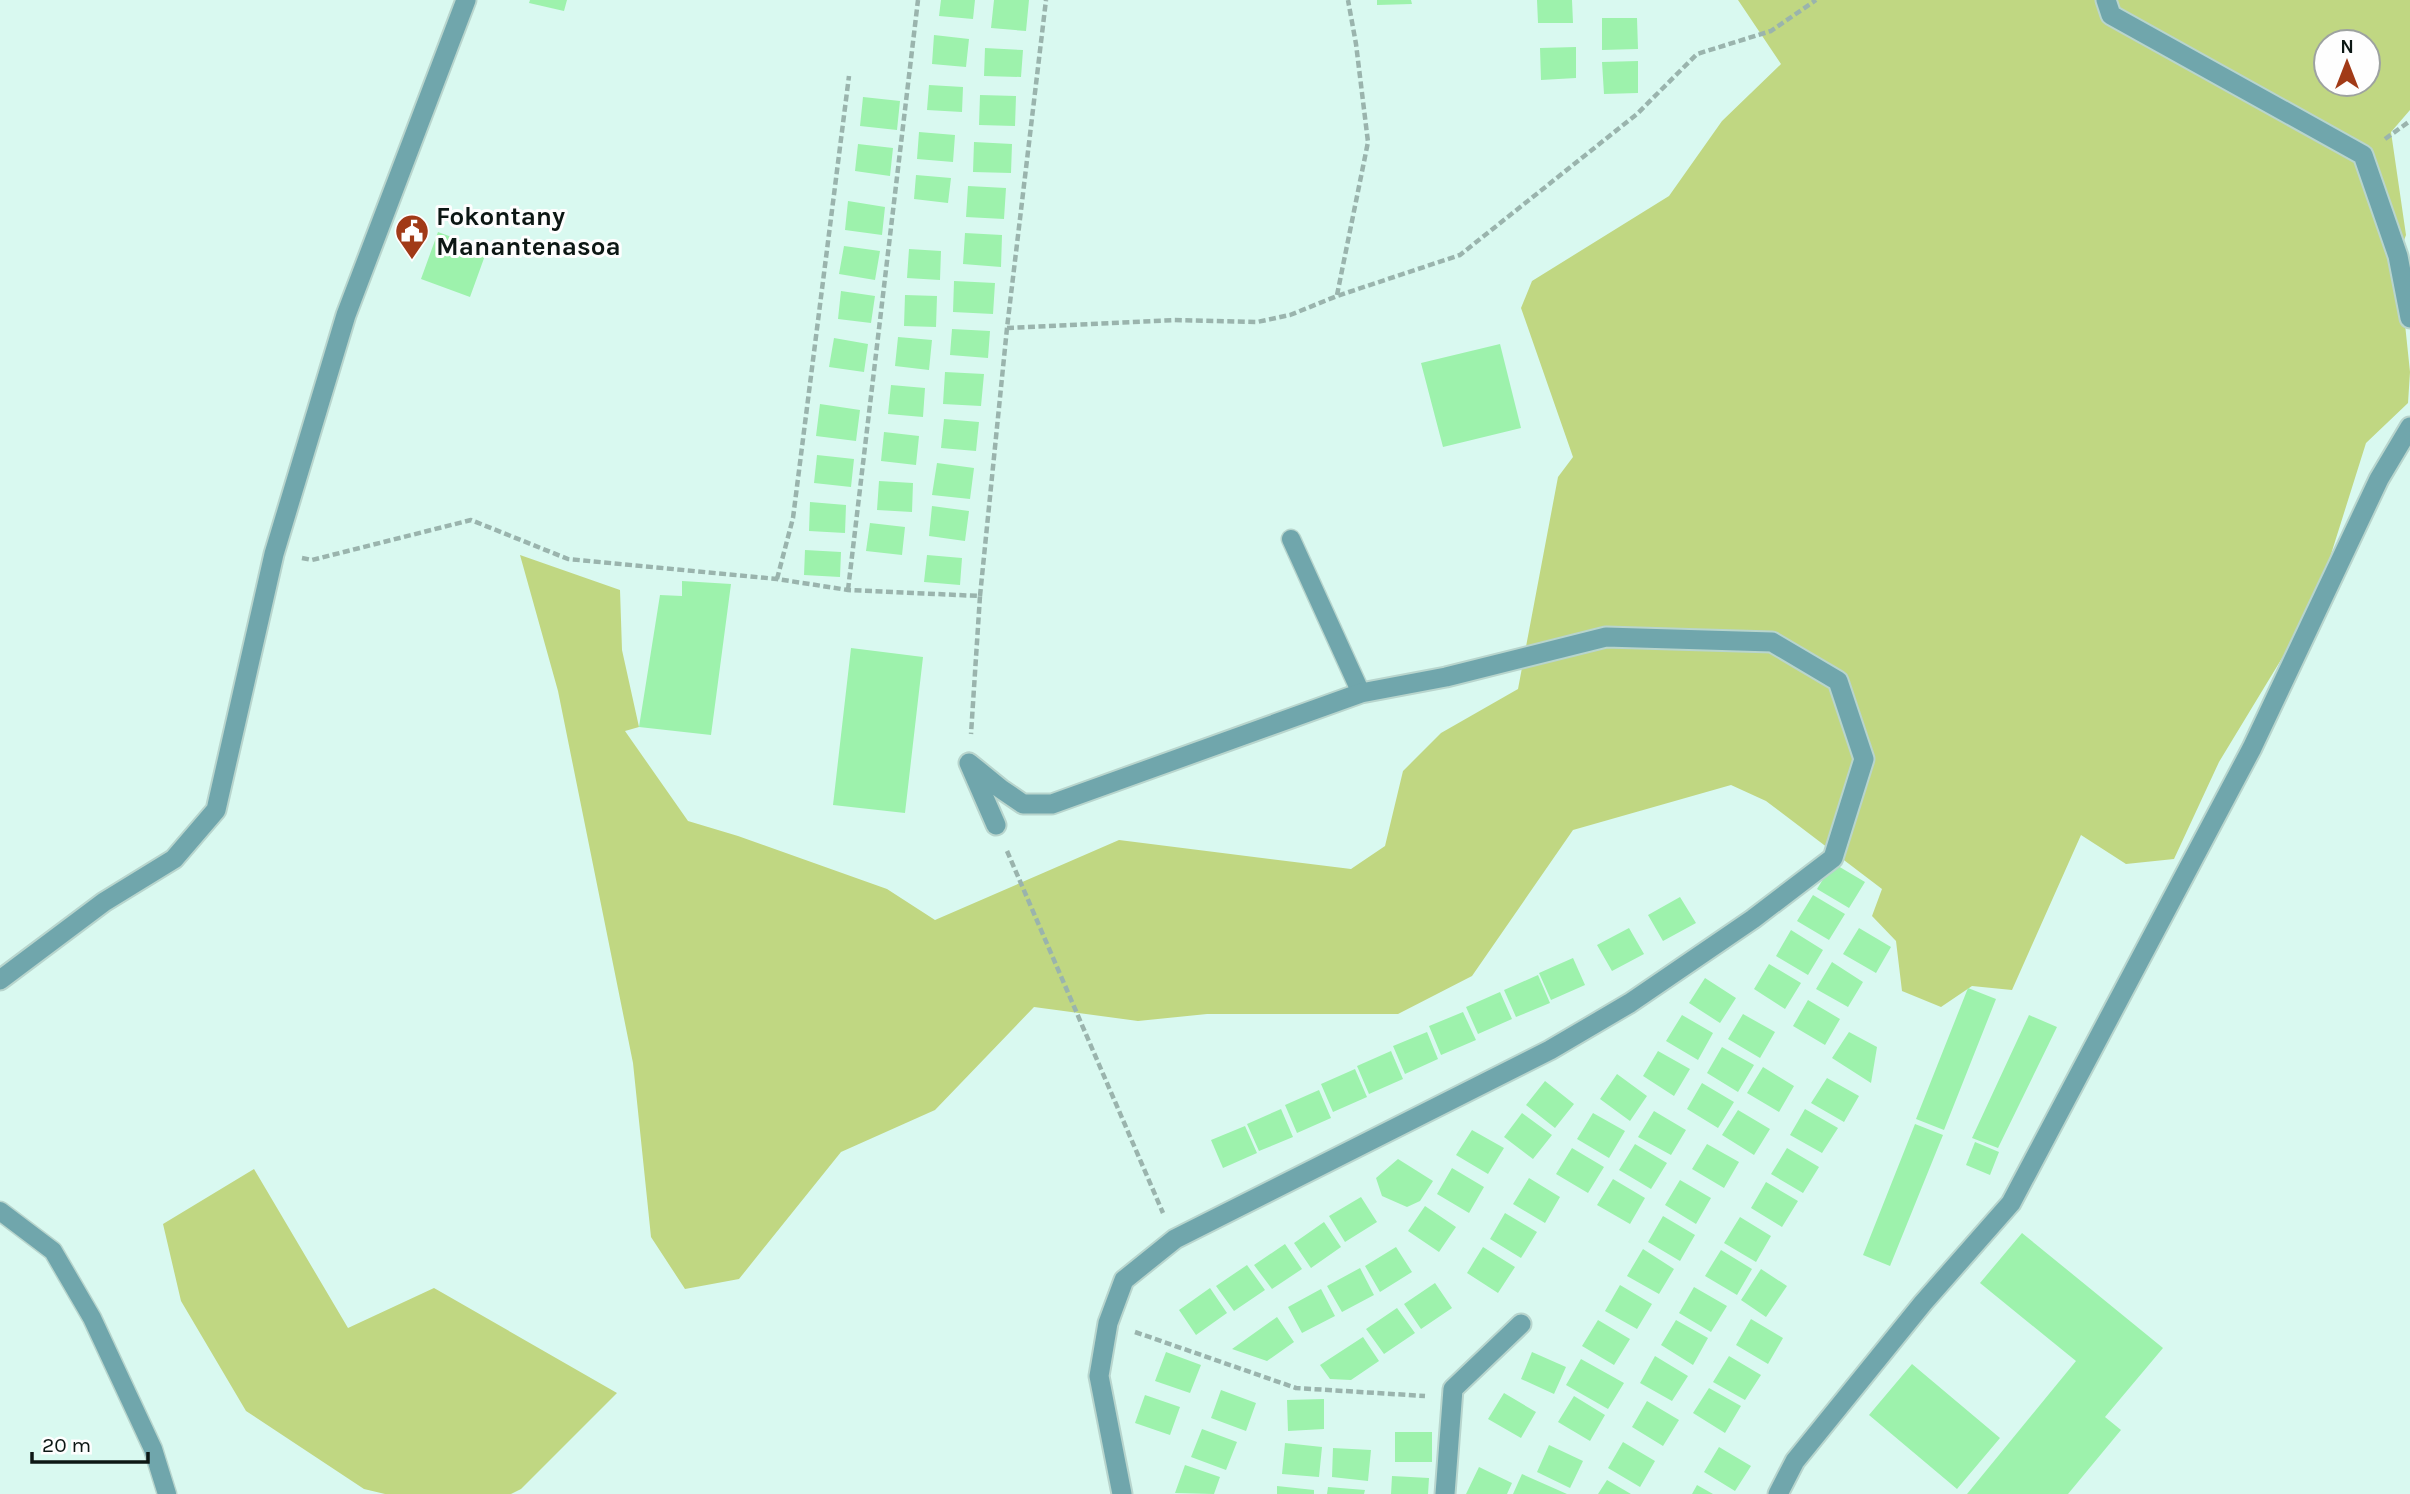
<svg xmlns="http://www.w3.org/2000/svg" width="2410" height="1494" font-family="Karla,sans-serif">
	<rect width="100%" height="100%" fill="#d9f9f0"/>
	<path fill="#c0d782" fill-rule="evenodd" d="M1738,0h672v110l-19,22 15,103 -8,22 12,115 -2,31 -42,40 -50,159 -97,160 -45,97 -48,5 -45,-29 -69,155 -40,-4 -31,21 -39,-16 -6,-50 -24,-25 10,-27 -116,-88 -35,-16 -158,45 -101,146 -74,38h-191l-69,7 -104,-14 -99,103 -94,42 -102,127 -54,10 -34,-52 -18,-174 -75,-372 -38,-136 100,35 2,60 17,77 -14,4 63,90 50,15 149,53 48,31 184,-80 232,29 34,-23 18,-75 38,-38 77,-44 40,-212 15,-20 -52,-149 11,-27 137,-85 53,-75 59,-57zM2326,42h42v42h-42z
		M254,1169l94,159 86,-40 183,105 -96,96 -10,5h-126l-21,-5 -118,-78 -65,-110 -18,-77z"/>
	<path fill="#9df2ac" d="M530,0h37l-3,11 -35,-8z
		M941,0h34l-2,19 -34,-3z
		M994,0h35l-3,31 -35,-3z
		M1377,0h34l1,4 -35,1z
		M1537,0h35l1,23h-35z
		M1602,18h35l1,31 -36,1z
		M934,35l35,4 -3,28 -34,-3z
		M1576,47v31l-35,2 -1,-32z
		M985,48l38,2 -2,27 -37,-1z
		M1638,61v32l-34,1 -2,-32z
		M929,85l34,2 -1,25 -35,-2z
		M980,95l36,1 -1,30 -36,-1z
		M863,97l37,4 -3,29 -37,-4z
		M919,132l36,3 -2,27 -36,-3z
		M974,142l38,2 -1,29 -38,-1z
		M858,144l35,4 -3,28 -35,-5z
		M916,175l35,3 -3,25 -34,-4z
		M968,186l38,2 -2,31 -38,-2z
		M848,201l37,6 -3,28 -37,-5z
		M438,232l49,18 -17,47 -49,-18z
		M965,233l37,2 -1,32 -38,-3z
		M844,246l36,5 -5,29 -36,-6z
		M909,249l32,2 -1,29 -33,-2z
		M954,281l41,2 -2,31 -40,-2z
		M841,291l34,5 -4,27 -33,-4z
		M905,295l32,1 -1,31 -32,-1z
		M952,329l38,2 -2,27 -38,-3z
		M898,337l34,3 -3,30 -34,-4z
		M834,338l34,6 -4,28 -35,-5z
		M1500,344l21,84 -78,19 -22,-84z
		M945,372l39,2 -3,32 -38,-2z
		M891,385l34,3 -2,29 -35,-3z
		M820,404l40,6 -4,31 -40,-5z
		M944,419l35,3 -3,29 -35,-3z
		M884,432l35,4 -3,29 -35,-4z
		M817,455l37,4 -3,28 -37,-4z
		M937,463l37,5 -4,31 -38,-4z
		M879,481l34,2 -1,29 -35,-2z
		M810,502l36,3 -1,28 -36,-2z
		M932,506l37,5 -4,30 -36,-5z
		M870,523l35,4 -3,28 -36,-4z
		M805,550l36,2 -1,25 -36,-2z
		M927,555l35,3 -2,27 -36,-3z
		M682,581l49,3 -20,151 -72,-8 21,-132 22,1z
		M851,648l72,9 -18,156 -72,-8z
		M1833,863l32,19 -16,26 -32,-19z
		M1813,895l32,19 -16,26 -32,-19z
		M1680,897l16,26 -33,18 -15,-26z
		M1629,928l15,26 -32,17 -15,-26z
		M1859,928l32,19 -15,26 -33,-19z
		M1791,930l32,20 -15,25 -32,-19z
		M1573,958l12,27 -34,15 -12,-27z
		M1832,962l31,20 -15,25 -32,-18z
		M1769,964l32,19 -16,26 -31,-20z
		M1538,975l12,28 -34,14 -12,-27z
		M1705,978l31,20 -16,25 -31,-20z
		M1968,988l28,11 -52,131 -28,-11z
		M1500,992l12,27 -34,15 -12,-27z
		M1808,1000l32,19 -15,26 -32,-19z
		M1463,1012l13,28 -35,15 -12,-29z
		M1743,1014l32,18 -15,26 -32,-19z
		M1682,1015l31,18 -15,27 -32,-19z
		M2029,1015l28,12 -59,121 -26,-10z
		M1427,1032l11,27 -33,15 -12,-28z
		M1849,1032l28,15 -6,36 -39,-25z
		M1722,1047l32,18 -16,27 -31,-19z
		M1391,1051l12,28 -34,15 -12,-28z
		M1658,1051l32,18 -16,27 -31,-20z
		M1763,1067l31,19 -15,26 -32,-19z
		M1355,1069l12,28 -34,15 -12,-28z
		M1617,1074l30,22 -17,25 -30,-22z
		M1827,1078l32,18 -15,26 -33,-19z
		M1545,1081l29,23 -19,24 -29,-23z
		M1702,1083l32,19 -16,26 -31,-19z
		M1319,1090l12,28 -34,15 -12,-28z
		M1281,1109l12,28 -34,14 -12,-27z
		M1805,1109l33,19 -16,25 -32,-18z
		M1738,1110l32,19 -16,26 -32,-20z
		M1654,1111l32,19 -15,25 -33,-18z
		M1522,1113l30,22 -19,24 -29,-22z
		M1593,1113l32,18 -16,27 -32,-19z
		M1915,1124l28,11 -53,131 -27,-11z
		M1245,1126l12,27 -34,15 -12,-28z
		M1472,1130l32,18 -16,26 -32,-19z
		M1975,1142l24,10 -9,23 -24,-10z
		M1635,1144l32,19 -16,26 -32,-19z
		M1707,1144l32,18 -15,26 -32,-19z
		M1572,1148l32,19 -16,26 -32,-19z
		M1787,1148l32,19 -16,26 -32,-19z
		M1398,1159l35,22 -13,20 -13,6 -25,-11 -6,-18z
		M1452,1168l32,19 -15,26 -32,-19z
		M1529,1178l31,19 -15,26 -32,-19z
		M1613,1179l32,19 -15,26 -33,-19z
		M1680,1180l31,18 -15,26 -31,-19z
		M1766,1182l32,19 -16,26 -31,-19z
		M1361,1197l16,25 -32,20 -16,-26z
		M1425,1206l31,21 -17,25 -31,-21z
		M1505,1213l32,19 -16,26 -31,-19z
		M1663,1216l32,19 -15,26 -32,-19z
		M1740,1217l31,19 -15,26 -32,-19z
		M1324,1222l17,25 -30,21 -17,-25z
		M2022,1233l141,115 -58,69 16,13 -53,64h-101l109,-133 -96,-78z
		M1285,1244l17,25 -30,20 -18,-24z
		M1396,1247l16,25 -32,20 -15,-26z
		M1483,1247l32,20 -17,26 -31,-20z
		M1643,1249l31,20 -15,25 -32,-18z
		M1721,1250l31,19 -15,26 -32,-19z
		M1247,1265l18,25 -31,21 -18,-25z
		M1360,1268l14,27 -32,17 -15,-26z
		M1761,1269l26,17 -21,31 -25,-17z
		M1435,1283l17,25 -31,21 -17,-25z
		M1620,1285l32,19 -15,25 -32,-18z
		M1694,1287l33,19 -16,26 -32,-19z
		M1210,1288l17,25 -31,22 -17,-25z
		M1321,1289l14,27 -33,17 -14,-26z
		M1397,1308l18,25 -31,21 -18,-25z
		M1277,1317l17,25 -27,19 -35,-12z
		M1751,1319l32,19 -15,26 -32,-19z
		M1598,1320l32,19 -16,26 -32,-19z
		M1676,1320l32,18 -15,27 -32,-20z
		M1363,1337l16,24 -28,19 -21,-1 -10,-14z
		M1166,1352l35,13 -11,28 -35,-12z
		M1532,1352l34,15 -12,27 -33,-15z
		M1655,1356l33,20 -16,25 -32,-18z
		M1729,1356l32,19 -16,25 -32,-18z
		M1581,1359l43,24 -16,26 -42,-24z
		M1912,1364l88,74 -43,51 -88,-74z
		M1709,1388l32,18 -16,27 -32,-20z
		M1221,1390l35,13 -10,28 -35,-13z
		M1504,1393l32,19 -15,26 -33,-19z
		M1145,1395l35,12 -10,28 -35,-12z
		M1574,1396l31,19 -15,26 -32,-19z
		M1324,1399v30l-36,2 -1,-31z
		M1647,1401l32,19 -16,26 -31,-19z
		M1202,1429l35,13 -11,28 -35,-13z
		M1395,1432h37v30h-37z
		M1623,1442l32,19 -15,26 -32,-19z
		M1285,1443l37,4 -3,30 -37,-3z
		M1549,1445l34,16 -13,27 -33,-16z
		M1719,1447l32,19 -16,25 -31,-19z
		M1333,1448l38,2 -3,31 -36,-4z
		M1185,1465l35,12 -6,17 -39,-1z
		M1479,1467l33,16 -5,11h-41z
		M1522,1474l45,20h-54z
		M1392,1476l37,2 -1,16h-37z
		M1607,1480l24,14h-33z
		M1697,1485l16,9h-21z
		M1277,1486l37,4v4h-37z
		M1328,1487l37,3 -1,4h-37z"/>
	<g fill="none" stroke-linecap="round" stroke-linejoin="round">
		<g stroke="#b8d5cd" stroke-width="21">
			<path id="service" d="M1291,539l70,154
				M0,1211l53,40 39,67 61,131 14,45"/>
		</g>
		<g stroke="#b8d5cd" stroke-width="23">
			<path id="minor" d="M2106,0l5,15 252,140 35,101 12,62
				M996,825l-27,-62 32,26 22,15h29l309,-111 85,-16 160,-40 166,5 66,39 26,78 -31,99 -80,61 -123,84 -80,47 -375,189 -51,41 -16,43 -9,53 23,118
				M0,980l104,-78 70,-43 42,-49 58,-256 72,-239 120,-315
				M1445,1494l8,-105 68,-65
				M1778,1494l17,-33 128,-158 88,-100 241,-455 127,-269 31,-52"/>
		</g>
		<path stroke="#9ab4ad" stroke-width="4.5" stroke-dasharray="7 3.5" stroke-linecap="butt" d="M2385,139l25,-18
			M1337,295l31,-153 -12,-98 -8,-44
			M1007,328l167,-8 83,2 33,-7 47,-19 123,-41 177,-141 60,-60 74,-23 45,-31
			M302,558l10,2 159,-40 97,39 209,20 71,11 132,6 -9,138
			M777,579l16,-61 56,-442
			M848,590l70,-590
			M980,596l27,-268 39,-328
			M1007,851l156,362
			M1135,1332l161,56 129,8"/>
		<use href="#service" stroke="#70a6ac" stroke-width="18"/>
		<use href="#minor" stroke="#70a6ac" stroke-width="19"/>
	</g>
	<defs>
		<g id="civic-pin" transform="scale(1.75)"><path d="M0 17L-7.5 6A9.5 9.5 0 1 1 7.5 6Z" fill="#a13a17" stroke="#fefefe"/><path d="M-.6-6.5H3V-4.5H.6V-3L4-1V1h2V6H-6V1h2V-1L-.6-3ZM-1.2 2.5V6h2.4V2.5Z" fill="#fff"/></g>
	</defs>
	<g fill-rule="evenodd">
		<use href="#civic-pin" x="412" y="231"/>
	</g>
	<g text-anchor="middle" stroke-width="6" stroke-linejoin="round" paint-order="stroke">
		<g font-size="26" font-weight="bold" fill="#0c1714" stroke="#fefefe" text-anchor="start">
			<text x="436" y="225">Fokontany<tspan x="436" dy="30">Manantenasoa</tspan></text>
		</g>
	</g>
	<g transform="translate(2347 63)"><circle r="33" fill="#fefefe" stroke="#9da2a0" stroke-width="2"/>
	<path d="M0-5L12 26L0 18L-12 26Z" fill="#a13a17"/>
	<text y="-10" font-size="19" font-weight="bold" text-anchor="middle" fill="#0c1714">N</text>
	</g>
	<path d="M32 1452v10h116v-10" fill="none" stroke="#0c1714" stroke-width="3.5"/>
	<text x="42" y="1452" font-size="21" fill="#0c1714" stroke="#fefefe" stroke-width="5" paint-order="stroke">20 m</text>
</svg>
